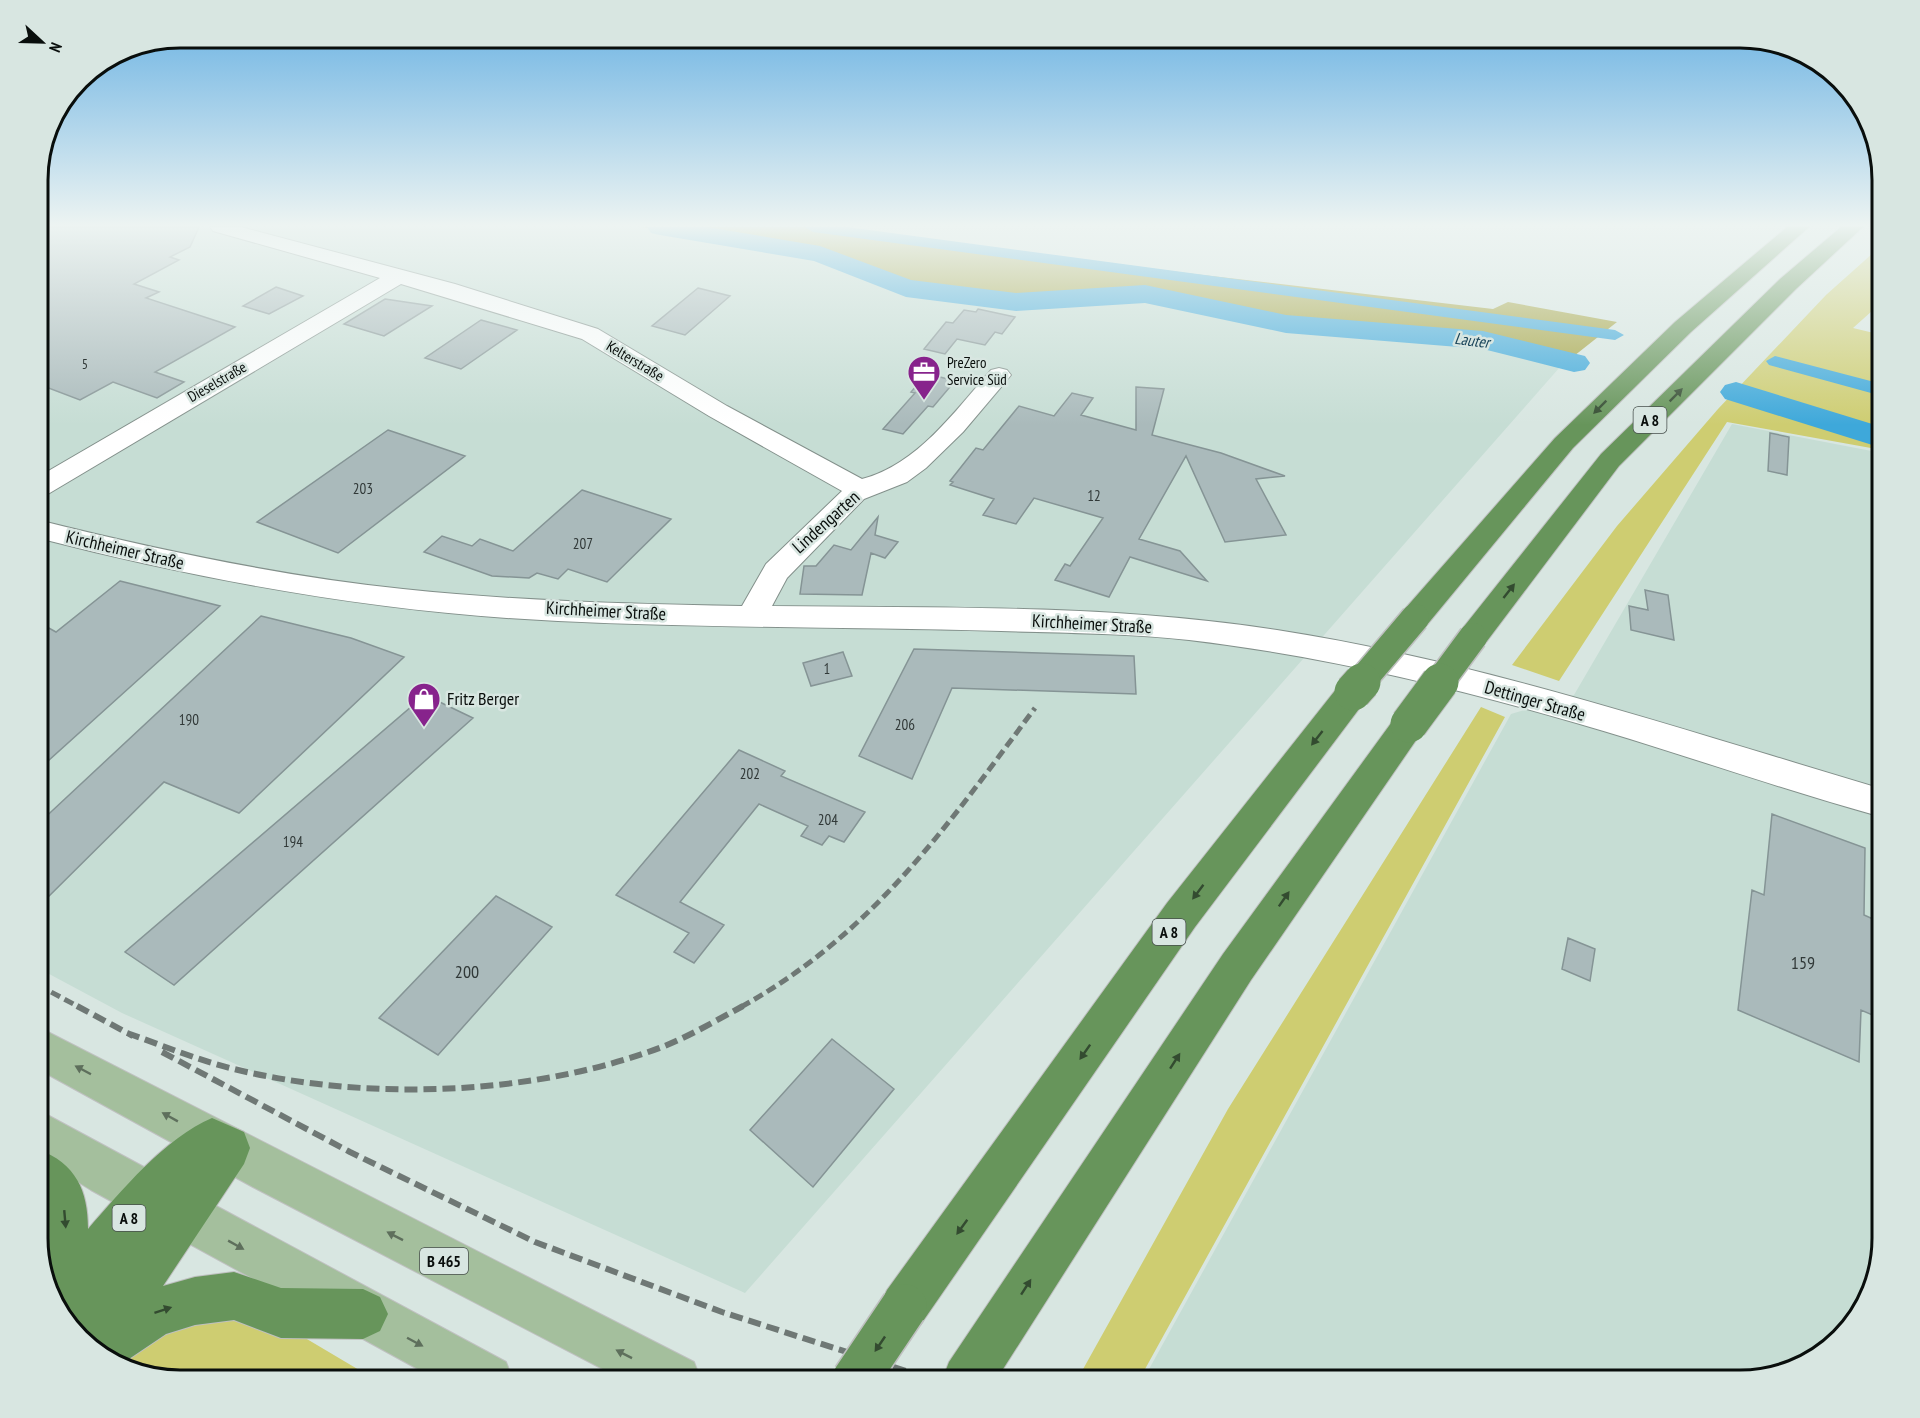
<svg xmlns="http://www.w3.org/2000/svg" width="1920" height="1418" font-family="'PT Sans Narrow',sans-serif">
	<rect width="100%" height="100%" fill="#d8e6e1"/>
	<path fill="#c6ddd4" d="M38,227h603l174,30 88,35 113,14 128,-9 148,32 186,15 82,23 -815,926 -623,-280 -84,-45z
		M1732,424l150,29v785l-7,46 -22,41 -50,41 -63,14h-597l368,-666 63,-19z"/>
	<path fill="#cecd71" d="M1882,245v57l-29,26 29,7v115l-155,-28 -168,259 -47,-16 105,-139 101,-117 108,-114z
		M1481,707l24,10 -366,663h-62l151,-271z
		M263,1313l113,67h-196l-46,-7 -28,-15 51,-33z"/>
	<path fill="#a5a341" d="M641,227h194l351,46 307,36 15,-7 109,20 -57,45 -82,-23 -186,-15 -148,-32 -128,9 -113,-14 -88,-35z"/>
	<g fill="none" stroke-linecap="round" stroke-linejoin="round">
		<path fill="#3ea8da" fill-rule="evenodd" d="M805,227h42l768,103 9,5 -9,5 -802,-108z
			M1775,356l107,28v12l-113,-31 -3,-4z"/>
		<path fill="#3ea8da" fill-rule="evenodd" d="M647,227h60l113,19 91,34 105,13 129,-8 141,30 197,16 102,25 5,7 -5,7 -11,2 -91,-23 -197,-16 -141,-30 -129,8 -110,-14 -92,-36 -154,-26 -9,-2z
			M1736,382l146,45v21l-157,-49 -5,-7 5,-7z"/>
	</g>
	<path fill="#aababb" stroke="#859495" stroke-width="1.5" d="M38,227h161l-9,20 -20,10 9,3 -45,24 25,8 -13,6 89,29 -80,45 29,10 -27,16 -44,-16 -33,18 -42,-16z
		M276,287l27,9 -34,18 -26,-8z
		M698,288l32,8 -45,39 -33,-9z
		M385,299l47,7 -48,30 -40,-12z
		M978,309l37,8 -13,17 -7,-2 -10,13 -28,-6 -12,15 -21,-5 22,-27 7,1 11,-13 12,2z
		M481,320l36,10 -56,39 -36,-11z
		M934,371l6,6 15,4 -22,26 -5,-1 -25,28 -20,-5 32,-36 -4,-1 16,-19 5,1z
		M1136,387l28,2 -12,46 69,18 64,23 -29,3 30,56 -61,7 -39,-86 -47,83 41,12 27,30 -77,-24 -21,40 -54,-17 10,-16 5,2 33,-48 -69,-20 -18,26 -33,-9 11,-16 -44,-14 3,-3 -3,-1 26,-33 7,2 36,-44 35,10 18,-23 21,5 -12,17 55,15z
		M388,430l77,26 -127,97 -81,-31z
		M1770,433l19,4 -2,38 -19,-4z
		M582,490l89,29 -64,63 -39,-13 -10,10 -21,-6 -8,5 -37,-2 -68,-24 18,-16 30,10 8,-7 33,12z
		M878,517l-3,18 23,7 -13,16 -14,-5 -9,42 -62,-1 4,-28h12l18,-21 17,5z
		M120,581l100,25 -182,164v-148l18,10z
		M1645,590l23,5 6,45 -43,-10 -2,-24 19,4z
		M261,616l90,22 53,19 -165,156 -75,-31 -126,125v-83z
		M914,649l220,7 2,38 -184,-6 -40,91 -53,-23z
		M843,652l9,24 -41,10 -8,-23z
		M425,695l48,23 -299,267 -49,-33z
		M739,750l46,21 -4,5 84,36 -21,30 -15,-6 -7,9 -21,-9 7,-10 -49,-22 -79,98 44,23 -30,38 -20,-11 15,-19 -73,-38z
		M1772,814l93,34 -1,67 18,8v96l-21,-9 -2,52 -121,-52 14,-120 12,5z
		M496,896l56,31 -114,128 -59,-37z
		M1568,938l27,11 -5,32 -28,-12z
		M832,1039l62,50 -81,98 -63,-57z"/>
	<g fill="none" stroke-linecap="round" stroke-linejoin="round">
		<g stroke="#83908b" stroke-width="2">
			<path id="minor" d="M210,227h31l214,57 143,45 129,77 135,73c55,-14 93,-68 129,-109l8,-2 8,2 4,5 -4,5 -44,52 -37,36 -19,14 -43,17 -77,79 -15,28c168,2 339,-2 505,24 206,32 406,100 605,159v28c-84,-23 -168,-52 -252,-78 -144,-44 -290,-81 -441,-99 -62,-7 -126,-7 -188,-9 -148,-4 -295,-3 -443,-10 -176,-8 -349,-39 -520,-83v-18c120,30 242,56 365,69 113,12 226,15 339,17l24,-42 76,-73 -133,-75 -127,-77 -181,-55 -353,210 -10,2v-19l342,-199 -167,-47z"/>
		</g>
		<g stroke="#bfc0c0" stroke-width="2">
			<path id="major" d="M38,1027l656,335 7,18h-77l-371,-193 -215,-118z
				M38,1110l468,252 7,18h-75l-347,-190 -53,-33z"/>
		</g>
		<g stroke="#bfc0c0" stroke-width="2">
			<path id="highway" d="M1787,227h22l-118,105 -118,116 -147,178 -11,3 -11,-3 -4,-8 4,-8 151,-172 120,-116z
				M1841,227h22l-67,62 -177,177 -135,179 -11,3 -11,-3 -5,-8 5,-8 139,-175 179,-175z
				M1353,680l12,3 4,9 -4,9 -170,226 -274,397 -17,8 -17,-8 -8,-17 8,-17 280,-387 174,-220z
				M1409,711l12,4 5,9 -5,9 -170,247 -255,400h-54l7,-18 274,-408 174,-239z
				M212,1118l32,14 6,16 -6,16 -81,122 32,-9 39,-5 47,16 82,1 17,8 8,17 -8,17 -17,8 -82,-1 -47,-18 -39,5 -29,9 -46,31 -27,-14 -41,-50 -13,-50 2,-45 -3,-2v-55c38,15 50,41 50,80 32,-37 78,-92 124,-111z"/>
		</g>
		<use href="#minor" fill="#fff" fill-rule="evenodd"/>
		<use href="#major" fill="#a4bf9d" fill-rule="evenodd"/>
		<use href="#highway" fill="#67955b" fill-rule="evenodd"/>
		<path stroke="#6f7875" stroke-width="5" stroke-dasharray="10 5" stroke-linecap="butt" d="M38,985l41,22
			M741,1007c133,-74 205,-180 294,-299"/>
		<path stroke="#6f7875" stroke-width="6" stroke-dasharray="13 6" stroke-linecap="butt" d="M77,1006l56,30
			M127,1033c34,12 68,26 103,35 134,34 303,28 432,-21 28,-11 55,-27 81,-41
			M162,1052l188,100 185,90 187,70 212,68"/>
		<g stroke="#bfc0c0" stroke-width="31" stroke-linecap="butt">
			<path id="highway-bridge-far2" d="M1360,683l55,-65
				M1439,683l34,-46"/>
		</g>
		<g stroke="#bfc0c0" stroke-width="39" stroke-linecap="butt">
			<path id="highway-bridge-far1" d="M1353,692l9,-10
				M1409,724l31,-42"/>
		</g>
		<g stroke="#bfc0c0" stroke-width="49" stroke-linecap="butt">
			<path id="highway-bridge" d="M855,1380l49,-73"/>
		</g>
		<use href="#highway-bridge-far2" stroke="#67955b" stroke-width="28"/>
		<use href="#highway-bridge-far1" stroke="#67955b" stroke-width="37"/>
		<use href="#highway-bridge" stroke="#67955b" stroke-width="46"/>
	</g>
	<defs><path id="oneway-solid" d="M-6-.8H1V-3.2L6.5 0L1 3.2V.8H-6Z" transform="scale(1.5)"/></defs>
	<g fill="#334b30">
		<use href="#oneway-solid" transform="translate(1676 395) rotate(-45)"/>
		<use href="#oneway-solid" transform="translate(1600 407) rotate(135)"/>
		<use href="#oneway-solid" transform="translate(1509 591) rotate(-52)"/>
		<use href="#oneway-solid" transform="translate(1317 738) rotate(128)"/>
		<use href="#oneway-solid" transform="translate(1198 892) rotate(127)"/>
		<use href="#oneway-solid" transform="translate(1284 899) rotate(-55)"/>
		<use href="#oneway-solid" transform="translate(1085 1052) rotate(125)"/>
		<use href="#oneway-solid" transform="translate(1175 1061) rotate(-57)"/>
		<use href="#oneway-solid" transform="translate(65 1219) rotate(85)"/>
		<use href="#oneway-solid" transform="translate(962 1227) rotate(126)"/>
		<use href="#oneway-solid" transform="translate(1026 1287) rotate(-57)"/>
		<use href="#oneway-solid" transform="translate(163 1310) rotate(-18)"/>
		<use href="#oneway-solid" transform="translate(880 1344) rotate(124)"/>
	</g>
	<g fill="#5e6f5c">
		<use href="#oneway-solid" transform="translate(83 1070) rotate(-152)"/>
		<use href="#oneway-solid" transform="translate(170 1117) rotate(-151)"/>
		<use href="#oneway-solid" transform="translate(395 1236) rotate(-153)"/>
		<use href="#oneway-solid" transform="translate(236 1245) rotate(29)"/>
		<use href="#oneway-solid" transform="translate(415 1342) rotate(28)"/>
		<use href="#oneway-solid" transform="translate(624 1354) rotate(-153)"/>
	</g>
	<linearGradient id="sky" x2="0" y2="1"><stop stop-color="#64afe2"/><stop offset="0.53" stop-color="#edf4f2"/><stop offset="1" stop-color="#edf4f2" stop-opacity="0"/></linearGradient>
	<rect width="1920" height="425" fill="url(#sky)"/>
	<defs>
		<g id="office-pin" transform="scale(1.725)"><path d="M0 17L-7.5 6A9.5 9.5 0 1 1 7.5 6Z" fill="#87238c" stroke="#d8e6e1"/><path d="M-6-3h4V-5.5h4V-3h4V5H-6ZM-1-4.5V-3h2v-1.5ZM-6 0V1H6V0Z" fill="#fff"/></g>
		<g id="shop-pin" transform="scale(1.725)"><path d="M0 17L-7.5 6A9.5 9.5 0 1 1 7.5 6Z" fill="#87238c" stroke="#d8e6e1"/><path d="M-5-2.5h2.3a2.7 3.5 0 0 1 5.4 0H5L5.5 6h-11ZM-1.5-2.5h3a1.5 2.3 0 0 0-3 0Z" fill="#fff"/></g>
	</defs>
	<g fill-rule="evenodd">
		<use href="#office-pin" x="924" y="372"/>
		<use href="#shop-pin" x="424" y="699"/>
	</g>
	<g text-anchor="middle" stroke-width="5" stroke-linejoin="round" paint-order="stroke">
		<g font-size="14" fill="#313938">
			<text x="85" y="369">5</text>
		</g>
		<g font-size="15" fill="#090e0c" stroke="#d8e6e1">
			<text transform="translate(635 361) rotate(31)" y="5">Kelterstraße</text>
			<text transform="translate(217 382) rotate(-30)" y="5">Dieselstraße</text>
		</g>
		<g font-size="15" fill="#090e0c" stroke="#d8e6e1" text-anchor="start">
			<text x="947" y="368">PreZero<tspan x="947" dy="17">Service Süd</tspan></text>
		</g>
		<g font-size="15" fill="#313938">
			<text x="363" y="494">203</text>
			<text x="1094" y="501">12</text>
			<text x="583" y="549">207</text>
			<text x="827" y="674">1</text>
			<text x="189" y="725">190</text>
			<text x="905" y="730">206</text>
			<text x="750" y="779">202</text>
			<text x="828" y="825">204</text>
			<text x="293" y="847">194</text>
		</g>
		<g font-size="16" font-style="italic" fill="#19445a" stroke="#d8e6e1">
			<text transform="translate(1472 340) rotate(7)" y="6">Lauter</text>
		</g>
		<g fill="#d8e6e1" stroke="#474f4c" stroke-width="1.5">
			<rect x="1633.5" y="407" width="33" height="26" rx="4.5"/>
			<rect x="1152.5" y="919" width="33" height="26" rx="4.5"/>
			<rect x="112.5" y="1205" width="33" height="26" rx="4.5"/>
			<rect x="420" y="1248" width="48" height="26" rx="4.5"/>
		</g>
		<g font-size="16" font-weight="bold" fill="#090e0c">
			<text x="1650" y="426">A 8</text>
			<text x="1169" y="938">A 8</text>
			<text x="129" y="1224">A 8</text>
			<text x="444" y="1267">B 465</text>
		</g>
		<g font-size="18" fill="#090e0c" stroke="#d8e6e1">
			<text transform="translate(826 522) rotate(-42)" y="6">Lindengarten</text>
			<text transform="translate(125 550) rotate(13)" y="6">Kirchheimer Straße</text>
			<text transform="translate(606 611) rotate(3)" y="6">Kirchheimer Straße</text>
			<text transform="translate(1092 624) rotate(3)" y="6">Kirchheimer Straße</text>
			<text transform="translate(1535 701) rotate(16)" y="6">Dettinger Straße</text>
		</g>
		<g font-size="18" fill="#090e0c" stroke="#d8e6e1" text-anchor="start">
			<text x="447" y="705">Fritz Berger</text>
		</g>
		<g font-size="18" fill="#313938">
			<text x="1803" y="969">159</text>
			<text x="467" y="978">200</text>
		</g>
	</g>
	<path d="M0 0H1920V1418H0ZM180 48H1740A132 132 0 0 1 1872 180V1238A132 132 0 0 1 1740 1370H180A132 132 0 0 1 48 1238V180A132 132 0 0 1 180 48Z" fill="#d8e6e1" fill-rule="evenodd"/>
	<path fill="none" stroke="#090e0c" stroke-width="3" d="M180 48H1740A132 132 0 0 1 1872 180V1238A132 132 0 0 1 1740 1370H180A132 132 0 0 1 48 1238V180A132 132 0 0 1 180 48Z"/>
	<g transform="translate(42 42) rotate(112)" stroke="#d8e6e1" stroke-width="4.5" paint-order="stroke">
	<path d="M0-4.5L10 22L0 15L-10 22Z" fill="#090e0c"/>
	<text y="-9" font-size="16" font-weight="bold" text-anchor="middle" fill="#090e0c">N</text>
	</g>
</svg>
